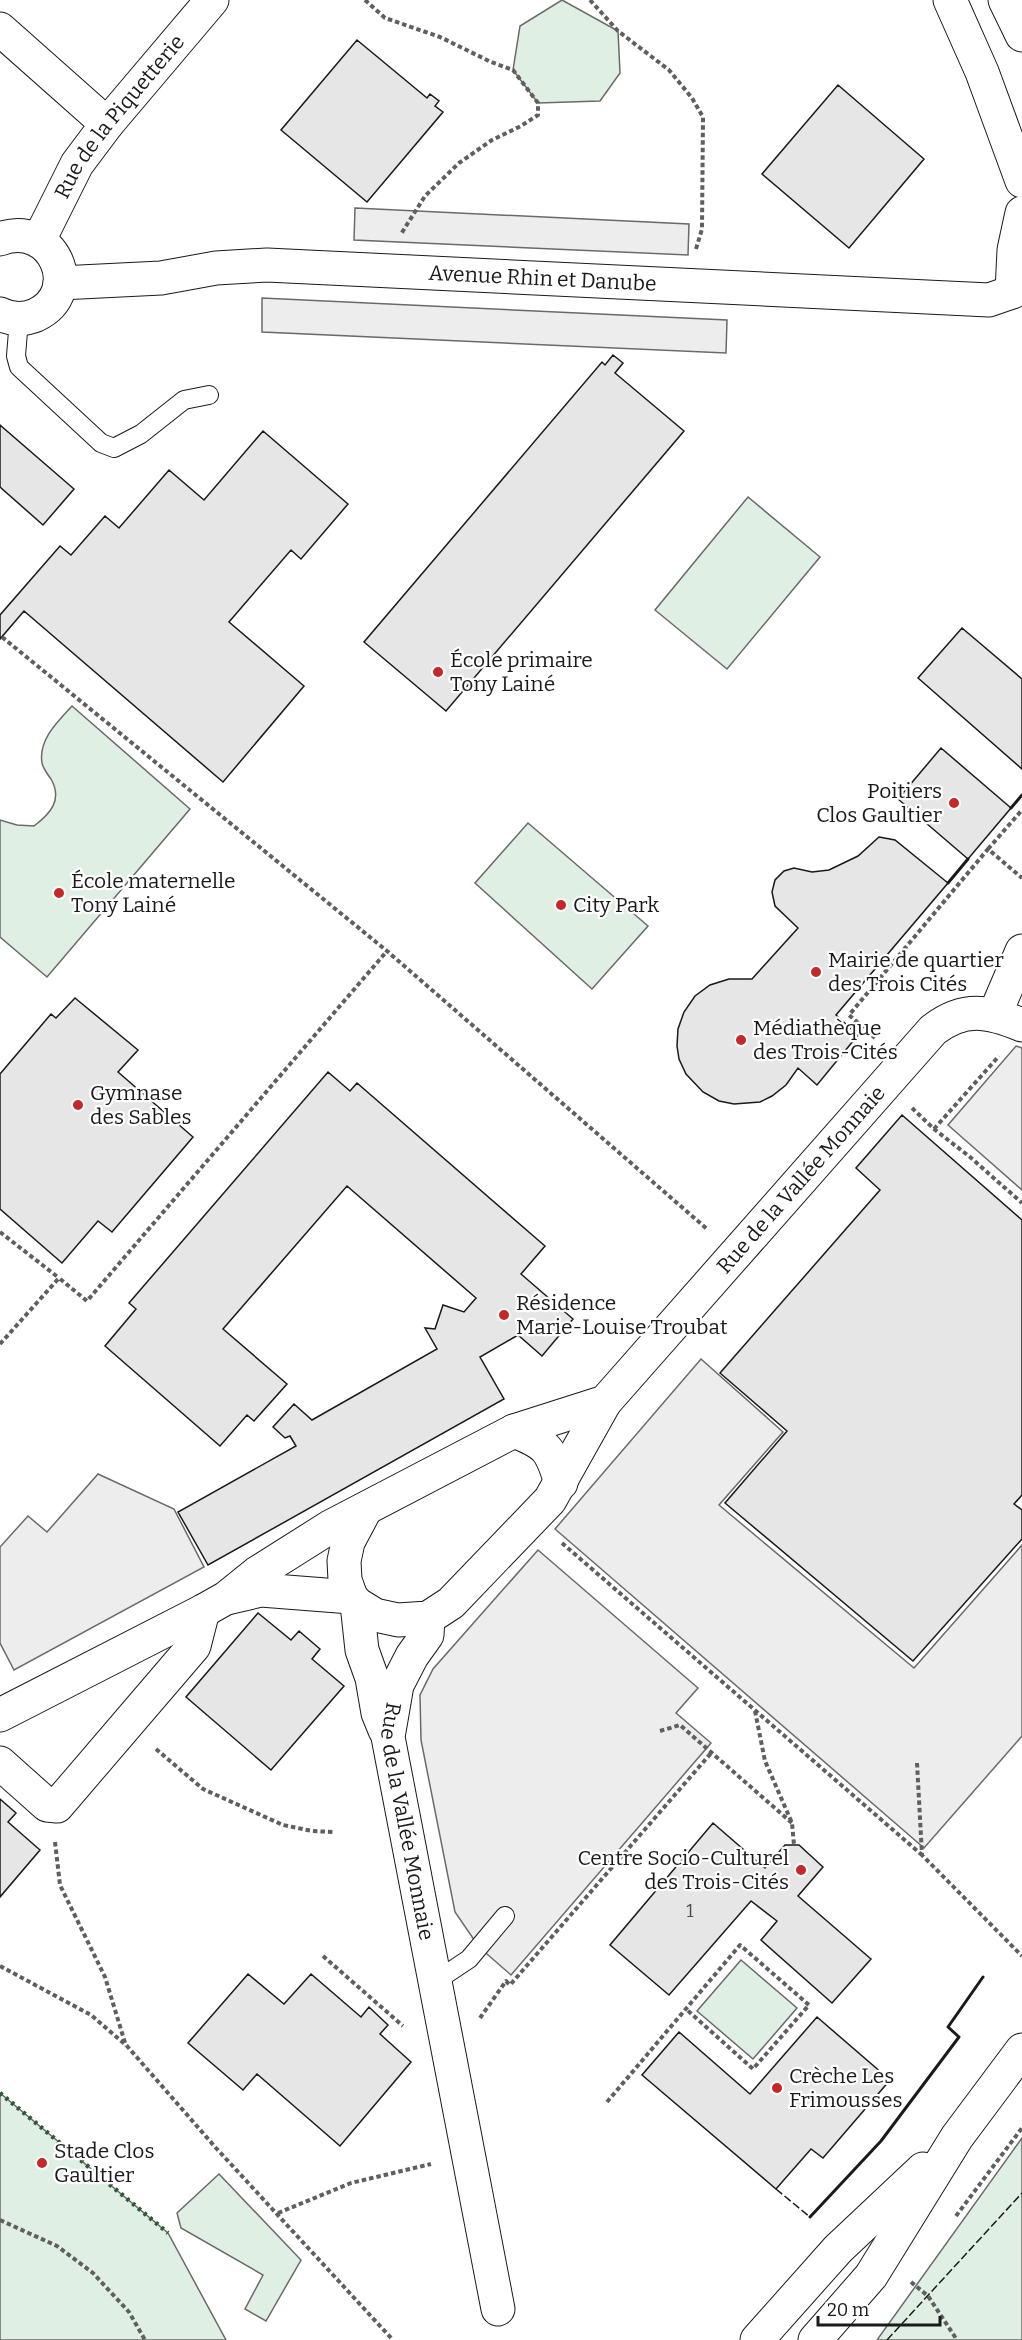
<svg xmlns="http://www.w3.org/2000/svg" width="1022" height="2340" font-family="Bitter,serif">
	<rect width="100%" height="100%" fill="#fff"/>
	<path fill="#e0efe3" stroke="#6a6a6a" stroke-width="1.5" d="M562,0l56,31 2,42 -20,28 -62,2 -25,-33 7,-44z
		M748,497l72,60 -93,112 -72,-59z
		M72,706l118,103 -143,168 -47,-40v-117l17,5 17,1c16,-12 29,-26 17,-47 -3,-4 -8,-11 -9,-16 -4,-23 16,-42 30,-57z
		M528,823l120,103 -56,63 -117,-106z
		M741,1960l56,48 -44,51 -56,-48z
		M0,2093l168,140 58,107h-226z
		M1022,2138v202h-145z
		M219,2174l82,86 -35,61 -21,-12 18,-34 -82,-47 -4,-15z"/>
	<path fill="#ededed" stroke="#6a6a6a" stroke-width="1.5" d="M355,208l334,16 -1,31 -334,-15z
		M262,298l465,22 -1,33 -464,-21z
		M1016,1046l6,2v142l-74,-65z
		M701,1359l82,73 -64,73 195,163 108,-123v191l-98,112 -369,-319z
		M98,1474l76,35 30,58 -190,103 -14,-27v-96l28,-31 19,16z
		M538,1550l160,138 -22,25 35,30 -200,232 -32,-28 -24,-35 -34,-172 -1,-45 13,-26z"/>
	<path fill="#e6e6e6" stroke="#1a1a1a" stroke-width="1.5" d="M357,40l70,58 3,-4 9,7 -4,5 8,6 -76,90 -86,-72z
		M838,85l86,74 -75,89 -87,-74z
		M613,355l10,8 -8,10 69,58 -238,280 -82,-69 238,-280 3,3z
		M0,425l74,64 -31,36 -43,-38z
		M263,431l85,73 -47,55 -10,-9 -62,72 75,64 -81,96 -199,-171 -24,28v-24l60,-69 11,9 34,-39 14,12 50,-58 35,30z
		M962,628l60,51v90l-104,-91z
		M941,748l70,60 -43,51 -70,-60z
		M879,837l16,3 53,43 -112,132 22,20 -41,50 -19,-17 -12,17 -14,11 -12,6 -26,2 -15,-3 -16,-9 -17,-18 -7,-15 -2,-13 1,-17 6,-17 11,-16 15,-11 19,-6h23l46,-51 -23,-22 -3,-14 3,-12 9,-9 10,-3 18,4 17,-2 29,-14z
		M75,998l63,52 -20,22 75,65 -81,95 -14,-11 -36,42 -62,-54v-135l51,-60 5,4z
		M328,1072l22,19 7,-8 188,163 -24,28 52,45 -31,37 -24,-21 -38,22 24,42 -296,166 -30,-53 118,-66 -6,-10 -5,2 -12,-11 21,-23 18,16 125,-71 -12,-21 10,1 8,-24 21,7 12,-14 -129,-112 -124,143 64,55 -33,37 -7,-6 -27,31 -115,-100 31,-37 -7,-6z
		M902,1115l120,105v275l-8,9 8,6v29l-109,122 -188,-158 62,-72 -67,-58 160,-183 -24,-22z
		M258,1613l33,27 8,-9 21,18 -8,10 32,27 -73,84 -85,-73z
		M0,1799l16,14 -8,9 32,28 -40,47z
		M713,1823l52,45 20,-23h14l24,22 -25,29 73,63 -39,44 -71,-63 16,-19 -26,-20 -82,94 -59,-50z
		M248,1974l36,30 27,-30 50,43 8,-10 19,18 -8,9 31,28 -71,84 -83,-72 -14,16 -55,-47z
		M817,2017l73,63 -67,78 -12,-9 -35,40 -134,-114 37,-43 71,62z"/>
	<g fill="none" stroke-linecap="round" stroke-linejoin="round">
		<g stroke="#1a1a1a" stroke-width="20">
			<path id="service" d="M19,319l-3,37 3,11 82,76 13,5 27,-14 43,-34 25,-5
				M436,1981l33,-22 36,-43"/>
		</g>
		<g stroke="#1a1a1a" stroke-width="35">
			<g id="minor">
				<path d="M0,29l107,95"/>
				<path id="s1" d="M39,240l38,-76 30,-40 105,-124"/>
				<path d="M995,1014l27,-63"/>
				<path d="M514,1431c33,13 37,18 47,52"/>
				<path d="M365,1510l-17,32 -4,19 1,19 6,17 6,7 18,11 23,5 30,-2 23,-15 99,-103 55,-98"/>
				<path d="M227,1598l34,-8 90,7"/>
				<path d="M357,1604l5,46 10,28 6,35 7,17"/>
				<path id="s2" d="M428,1618l-1,17 -15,21 -15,29 -9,52 110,572"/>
				<path id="s3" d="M0,1715l203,-104 23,-13 31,-25 73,-46 184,-96 91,-29 328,-372c31,-24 55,-19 89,-5"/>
				<path d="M0,1763l47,42 10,1 137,-160 9,-35"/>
			</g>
		</g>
		<g stroke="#1a1a1a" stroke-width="35">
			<g id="tertiary">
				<path d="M950,0l32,72 40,109"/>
				<path d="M1005,0l17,35"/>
				<path d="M0,239c53,-20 85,53 36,76 -12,5 -24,5 -36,-1"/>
				<path id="s4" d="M60,283l101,-5 55,-10 51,-3 722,35 23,-8"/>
				<path d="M1012,292l2,-42 8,-37"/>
				<path d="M757,2340l81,-91 85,-80"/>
				<path d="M815,2340l56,-64 86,-139 65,-87"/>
			</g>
		</g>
		<path stroke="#5f5f5f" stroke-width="4" stroke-dasharray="4.5 3" stroke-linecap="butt" d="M365,0l20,18 55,19 51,25 22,8 25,33v12l-17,11 -29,14 -33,23 -34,33 -24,38
			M590,0l28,31 51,39 23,28 11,19 -1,112 -6,20
			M2,637l385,314 320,278
			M988,849l34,-39
			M875,1038l-26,-23 139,-166 34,29
			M912,1108l22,21 36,28 52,46
			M934,1129l65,-73
			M0,1232l59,46
			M0,1344l59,-66 28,23 300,-350
			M562,1543l360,312
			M755,1711l10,50 27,62 2,22
			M660,1731l20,-6 112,98
			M156,1749l47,40 80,36 29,6 21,1
			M917,1763l5,92 100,101
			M55,1842l5,43 45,92 21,69
			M323,1956l80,70
			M0,1966l91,49 36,31 89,102 177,192
			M480,2018l26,-37 4,4 202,-233
			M607,2102l133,-157 69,60 -56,64 -67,-60
			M278,2213l73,-30 80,-19
			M956,2216l66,-88
			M0,2220l57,26 36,27 36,39 16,28
			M911,2282l17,14 29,44"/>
		<use href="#service" stroke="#fff" stroke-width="18"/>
		<use href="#minor" stroke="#fff" stroke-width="33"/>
		<use href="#tertiary" stroke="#fff" stroke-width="33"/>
		<path stroke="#2b5a34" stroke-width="4.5" stroke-dasharray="3 4.5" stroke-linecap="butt" d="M0,2093l168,140"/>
		<path stroke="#1a1a1a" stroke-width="1.5" stroke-dasharray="8 3" stroke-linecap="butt" d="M776,2189l34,28
			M887,2340l135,-147"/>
		<path stroke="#1a1a1a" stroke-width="3" d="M1011,808l11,-13
			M948,883l20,-24
			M810,2217l71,-76 78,-104 -11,-10 35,-50"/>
	</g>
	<g fill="#c62828" stroke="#fff" stroke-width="2">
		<circle cx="438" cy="672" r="6"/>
		<circle cx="954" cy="803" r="6"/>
		<circle cx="59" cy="893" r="6"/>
		<circle cx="561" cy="905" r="6"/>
		<circle cx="816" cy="972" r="6"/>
		<circle cx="741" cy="1040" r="6"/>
		<circle cx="78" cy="1105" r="6"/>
		<circle cx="504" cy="1315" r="6"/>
		<circle cx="801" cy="1870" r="6"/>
		<circle cx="777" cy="2088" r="6"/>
		<circle cx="42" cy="2163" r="6"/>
	</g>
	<g text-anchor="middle" stroke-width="4.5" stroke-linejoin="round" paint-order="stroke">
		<g font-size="18" fill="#4d4d4d">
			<text x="690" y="1917">1</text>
		</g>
		<g font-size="21" fill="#1a1a1a" stroke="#fff">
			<text dy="7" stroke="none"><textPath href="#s1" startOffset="148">Rue de la Piquetterie</textPath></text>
			<text dy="7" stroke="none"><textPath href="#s4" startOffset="484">Avenue Rhin et Danube</textPath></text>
			<text dy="7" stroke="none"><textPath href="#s3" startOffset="980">Rue de la Vallée Monnaie</textPath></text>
			<text dy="7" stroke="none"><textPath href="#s2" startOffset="214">Rue de la Vallée Monnaie</textPath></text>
		</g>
		<g font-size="21" fill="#1a1a1a" stroke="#fff" text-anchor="start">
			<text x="450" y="667">École primaire<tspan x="450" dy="24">Tony Lainé</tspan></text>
			<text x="942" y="798" text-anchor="end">Poitiers<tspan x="942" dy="24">Clos Gaultier</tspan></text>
			<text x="71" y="888">École maternelle<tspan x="71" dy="24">Tony Lainé</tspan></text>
			<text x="573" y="912">City Park</text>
			<text x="828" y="967">Mairie de quartier<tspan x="828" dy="24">des Trois Cités</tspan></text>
			<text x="753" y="1035">Médiathèque<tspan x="753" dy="24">des Trois-Cités</tspan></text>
			<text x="90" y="1100">Gymnase<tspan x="90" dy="24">des Sables</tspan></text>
			<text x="516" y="1310">Résidence<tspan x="516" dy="24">Marie-Louise Troubat</tspan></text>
			<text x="789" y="1865" text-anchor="end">Centre Socio-Culturel<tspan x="789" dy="24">des Trois-Cités</tspan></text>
			<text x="789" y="2083">Crèche Les<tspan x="789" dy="24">Frimousses</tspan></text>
			<text x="54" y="2158">Stade Clos<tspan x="54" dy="24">Gaultier</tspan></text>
		</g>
	</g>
	<path d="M818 2316v9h122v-9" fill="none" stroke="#1a1a1a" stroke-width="3"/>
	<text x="827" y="2316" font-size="18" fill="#1a1a1a" stroke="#ffffff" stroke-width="4.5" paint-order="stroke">20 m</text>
</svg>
